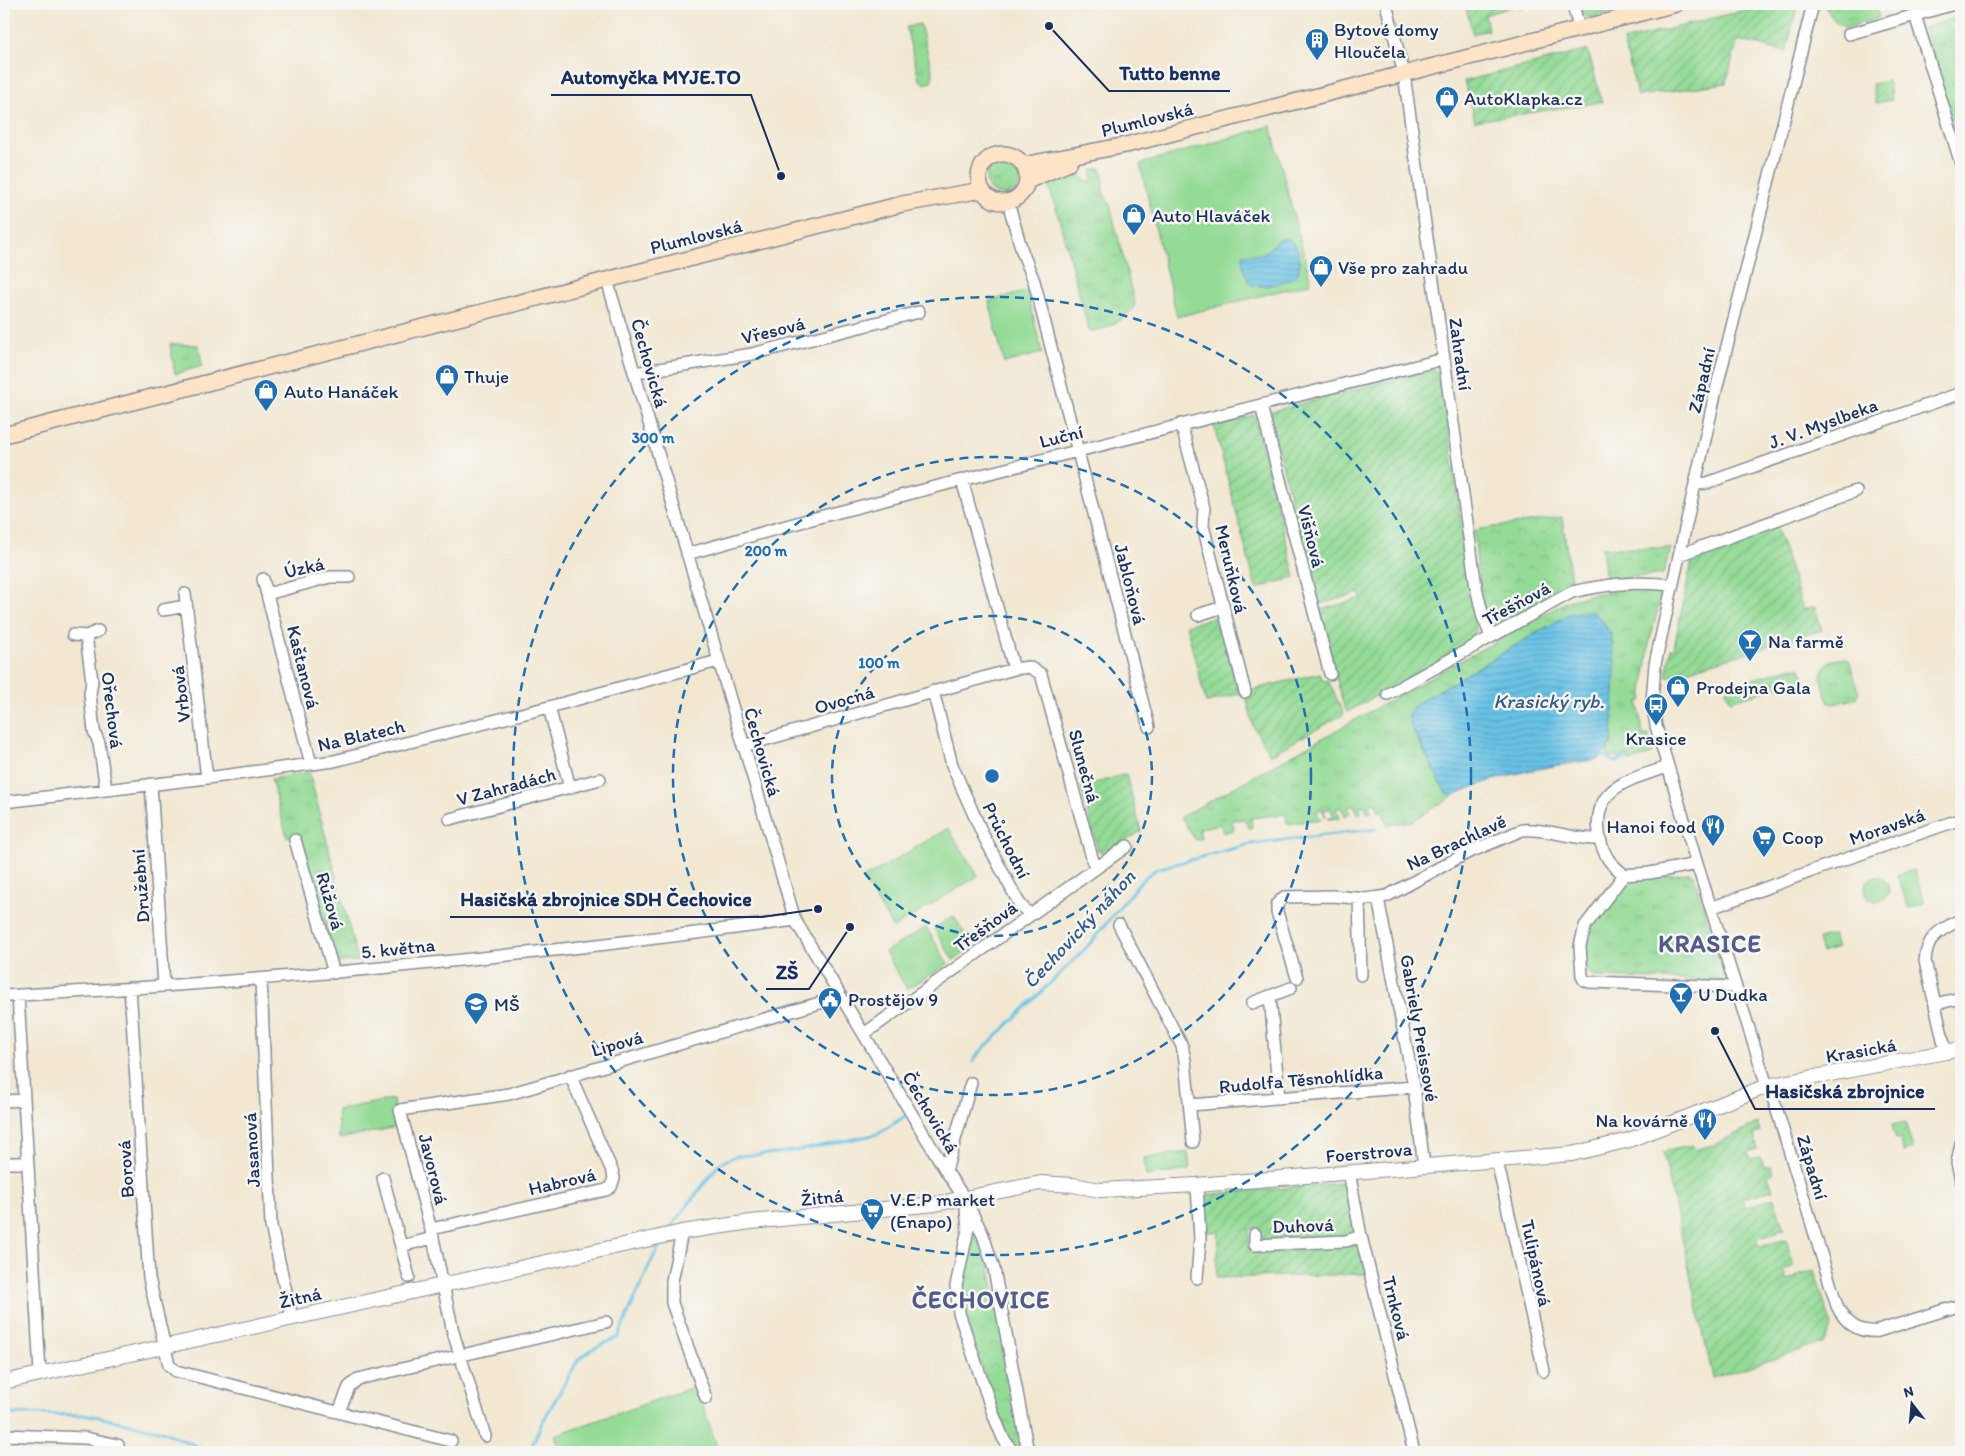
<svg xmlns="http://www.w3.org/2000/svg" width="1965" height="1456" font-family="Itim,sans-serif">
	<defs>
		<pattern id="grass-tufts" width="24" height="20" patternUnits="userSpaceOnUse" patternTransform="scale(1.25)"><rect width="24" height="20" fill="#94db96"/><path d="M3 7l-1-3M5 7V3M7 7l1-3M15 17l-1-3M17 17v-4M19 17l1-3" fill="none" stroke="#7fbc84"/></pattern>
		<pattern id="park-crowns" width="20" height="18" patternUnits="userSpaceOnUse" patternTransform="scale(1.25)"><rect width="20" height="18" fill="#94db96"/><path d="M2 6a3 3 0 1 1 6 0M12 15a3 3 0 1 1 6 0" fill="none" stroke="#7fbc84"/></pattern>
		<pattern id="garden-furrows" width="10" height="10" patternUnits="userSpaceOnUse" patternTransform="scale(1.25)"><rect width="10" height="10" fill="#94db96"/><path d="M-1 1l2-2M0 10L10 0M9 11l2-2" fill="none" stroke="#7fbc84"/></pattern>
		<pattern id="water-rules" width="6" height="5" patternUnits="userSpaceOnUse" patternTransform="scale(1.25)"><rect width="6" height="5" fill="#69c3e6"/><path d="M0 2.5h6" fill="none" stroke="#569fbe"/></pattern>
	</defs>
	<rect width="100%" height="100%" fill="#f6f6f2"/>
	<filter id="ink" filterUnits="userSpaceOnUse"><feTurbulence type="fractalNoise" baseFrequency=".02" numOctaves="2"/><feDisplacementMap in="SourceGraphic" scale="10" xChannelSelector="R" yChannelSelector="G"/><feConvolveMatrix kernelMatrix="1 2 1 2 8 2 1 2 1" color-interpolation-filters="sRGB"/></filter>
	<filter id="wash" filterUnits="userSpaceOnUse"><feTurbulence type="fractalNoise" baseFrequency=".0096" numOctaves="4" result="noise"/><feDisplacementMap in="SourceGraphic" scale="20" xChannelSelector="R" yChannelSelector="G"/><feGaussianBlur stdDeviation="1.12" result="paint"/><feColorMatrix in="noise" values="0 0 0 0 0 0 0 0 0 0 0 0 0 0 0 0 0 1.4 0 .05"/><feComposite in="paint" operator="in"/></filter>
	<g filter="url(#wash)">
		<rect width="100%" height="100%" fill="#f2e8d2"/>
		<path fill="url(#grass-tufts)" stroke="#58857a" d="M1578,4h66l-56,14 -8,-6z
			M1823,4h52l4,14 -34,10 -11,-8z
			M1961,16v134l-38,-122z
			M920,24l13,50 -2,8 -6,2 -6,-5 -13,-52z
			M986 178a17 17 0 1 1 34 0a17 17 0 1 1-34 0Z
			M1101,168l2,9v15l7,13 25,99c-7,16 -29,26 -46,27l-34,-127 -6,-16 5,-8 20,-6 6,1 8,7 4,-3v-9z
			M170,344l29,1 3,21 -27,8z
			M1602,548h69l-8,26 -57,6z
			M1645,586l11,3 5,8 -12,47 -7,57 -4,1 5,33h5l6,18 -24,9 -2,-6 -9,3 -3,-3 -6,1 -4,-5 6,-9 -1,-108c-10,-19 -21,-25 -42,-21l-153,90 -8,11 8,22 30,55 8,3 -41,26 -25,4 -6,-14 -3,1 -4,-10 -7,3 4,7 -4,1 -4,-8 -5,2 2,6 -3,1 -4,-9 -6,3 2,5 -5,3 -4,-9 -5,2 4,9 -12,1 6,-3 -4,-8 -6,3 2,7 -4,-9 -6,3 5,7 -34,5 -1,-10 -35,4 1,10h-3l-5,-9 -12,1 2,10 -11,3 -3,-9 -21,5 2,10 -6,1 -14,-23 387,-216 21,-6z
			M1844,658l5,2 10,32 -4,7 -21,5 -4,-1 -3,-4 -6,-23 4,-10 5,-5z
			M1793,667l7,1 5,9 -2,3 -73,21 -4,-11 1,-3z
			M309,772l49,189 -22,1 -36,-128 -13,3 -16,-58z
			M1689,873l4,2 2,4 30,98v4l-131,-4 -8,-6 -2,-30 4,-12 37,-46 13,-4z"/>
		<path fill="url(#park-crowns)" stroke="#58857a" d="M1888,81l4,19 -16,3 -4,-19z
			M1562,517l10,70 -65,36 -5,1h-8c-15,-16 -18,-72 -20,-94z
			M1865 889a12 12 0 1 1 24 0a12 12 0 1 1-24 0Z
			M1833,935l4,13 -15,5 -4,-14z
			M1905,1122l8,27 -10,3 -3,-13h-4l-4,-14z
			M971,1226l12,9 45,217h-15l-56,-153z"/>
		<path fill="url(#garden-furrows)" stroke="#58857a" d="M1465,4h61l1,2 -8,2 -1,-3 -33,10 3,15 -15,4z
			M1768,4h26l3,3 -11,45 -48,-12 -12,43 -88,13 -15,-55z
			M1588,50l14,52 -127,19 -11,-40z
			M1434,369l7,6 35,255 -2,12 -127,70 -4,-8 -24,-94 43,-12 -2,-5 -43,12 -48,-193z
			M1254,415l41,162 -39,12 -42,-163z
			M1776,524l27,86 12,-3 7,23 -156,47 5,-28 3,-1 19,-93z
			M1219,616l20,78 -33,8 -20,-77z
			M1320,673l3,8 5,-1 16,34 -74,41 -17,-29 -7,-30 5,-6z
			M1126,774l15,57 -35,23 -8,-4 -17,-63z
			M1757,1123l3,9 -6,3 4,14 -10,3 2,7 11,-2 3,10 7,-1 2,7 -5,2 5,15 -31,8 3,9 29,-9 10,31 -7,2v2l-21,6 3,8 27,-8 8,27 -11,4 4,10 27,-10 18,56 -9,17 -110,35 -50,-226 30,-7 2,5 21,-6z
			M1341,1183l3,2 11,46 -3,7 -91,3 -1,-12h-11v19l111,-3 7,29 -151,4 3,-46h-15l-1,-37z"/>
		<path fill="#94db96" stroke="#58857a" d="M1271,126l40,157 -134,34 -37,-153z
			M1027,291l15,62 -38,10 -15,-62z
			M948,828l30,48 -85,52 -30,-49z
			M1914,870l11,33 -16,5 -12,-33z
			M954,916l19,32 -20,12 -19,-32z
			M926,927l22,37 -41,25 -22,-37z
			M393,1099l4,28 -58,12 -2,-29z
			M1188,1152l2,18 -44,6 -2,-18z
			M696,1386l23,66h-158l-6,-17z"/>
		<path fill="url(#water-rules)" stroke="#4279a2" d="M1282,238c17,1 20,23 16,36 -10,9 -38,16 -49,9l-6,-17v-11c8,-1 17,1 24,-4 6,-4 7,-11 15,-13z
			M1583,611l12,2 7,7 9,15 4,31 -3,77 -13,16c-52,8 -97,14 -145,36l-8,-2 -35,-67 -3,-11 8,-11 153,-90z"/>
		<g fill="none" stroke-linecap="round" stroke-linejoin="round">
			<path stroke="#69c3e6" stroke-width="3" d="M1601,754l13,8 15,-3
				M973,1062l6,-9 109,-107 52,-64 16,-13 95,-25 124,-15
				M668,1231l51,-67 16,-8 36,-2 35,-5 72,-15 30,-20
				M4,1414l85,1 73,16 48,21
				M529,1452l13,-29 36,-63 13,-10 27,-13 31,-71 13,-25"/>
		</g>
	</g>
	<g filter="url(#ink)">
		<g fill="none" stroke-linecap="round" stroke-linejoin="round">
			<g stroke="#868c98" stroke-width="14">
				<path id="minor" d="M1386,4l18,70 72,513 7,30 8,19
					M1573,4l6,25
					M1811,4l1,4 -96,382 -61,274 -3,37 4,25 41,138 70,222 7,15 63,205c9,18 21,27 41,25l83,-26
					M1915,15l46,149
					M1849,34l105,-30
					M1008,202l14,49 12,30 115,446
					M607,280l188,640 151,251 19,28
					M634,373l118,-19 167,-42
					M1261,406l69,268
					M1181,424l23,84 -1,18 42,166
					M962,480l52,189
					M1696,484l11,-1 254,-90
					M687,554l117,-33 158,-41 482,-121
					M1679,555l177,-64
					M263,579l48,185
					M185,594l22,184
					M267,594l63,-17h19
					M163,610l23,-4
					M1198,615l25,-8
					M98,631l-12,5 6,45 -2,13 4,37 5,12 7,46
					M73,635l13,1
					M933,691l19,74 10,23 21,47 36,68 11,12
					M1388,694l184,-102c35,-8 64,-11 100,-7
					M549,707l21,81
					M743,746l271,-77 15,-2 12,7 54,194
					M151,784l13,202
					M4,802l203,-24 127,-17 215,-54 169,-46
					M450,819l150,-40
					M295,840l39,133
					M1697,864l-47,9 -26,2 -39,51 -5,20 2,30 2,4 5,2 146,5
					M1624,875c-5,-5 -12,-10 -16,-16 -11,-18 -15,-48 1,-65 12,-14 41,-21 59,-27
					M1359,898l2,77
					M1378,898l36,189 10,79
					M1711,908l109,-40 141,-49
					M1119,925l63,121 3,14 8,82
					M1297,978l-20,-66v-8l7,-7 49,-1 33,3 21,-3 78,-42 57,-24c26,-2 51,10 77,9
					M261,979l10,247 21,92
					M130,988l19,290 20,87 7,6 275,70
					M18,995l22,378
					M4,996c264,-14 528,-40 791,-76
					M1270,996l9,102
					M1252,1003l39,-15
					M1935,1004l26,-6
					M864,1034l263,-188
					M1946,1053l-21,-92c2,-24 13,-30 33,-40
					M4,1101l20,-1
					M1190,1105l224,-18
					M1961,1143l-4,20 4,17
					M1497,1161l47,210
					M4,1163h24
					M946,1171l25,-88
					M1349,1172l12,64 53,216
					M383,1178l26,99
					M431,1229l175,-39 5,-3 3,-9 -1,-5 -43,-98
					M682,1232l-10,49v22l34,95
					M1255,1234v11l91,-4 15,-5
					M401,1246l32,-8
					M1197,1278l3,-39 -3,-54
					M339,1412l10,-25 9,-8 248,-57
					M4,1435l82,3 32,7
					M485,1436l-32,-104 -20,-94 -33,-128 109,-16 331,-97
					M1013,1452l-10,-14 -9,-22 -35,-103 -3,-27 12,-57 -3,-30 18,36 11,34 34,183"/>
			</g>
			<g stroke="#868c98" stroke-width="16">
				<path id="tertiary" d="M4,1382l678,-150 69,-10 184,-18 106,-21 32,2 27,5 97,-5 375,-31 57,-14 138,-54 194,-37"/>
			</g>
			<g stroke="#868c98" stroke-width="18">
				<path id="secondary" d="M979 178a24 24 0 1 1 48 0a24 24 0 1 1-48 0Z
					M1023,165l103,-20 550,-141
					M1027,181l42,-18
					M4,435l898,-231 80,-14"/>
			</g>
			<use href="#minor" stroke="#fff" stroke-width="11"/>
			<use href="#tertiary" stroke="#fff" stroke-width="14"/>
			<use href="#secondary" stroke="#fee4c6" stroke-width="15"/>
		</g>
	</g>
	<g fill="none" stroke="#1f6fb2" stroke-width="2.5" stroke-dasharray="9 6">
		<circle cx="992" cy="776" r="160"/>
		<circle cx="992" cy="776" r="319"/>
		<circle cx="992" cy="776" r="479"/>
	</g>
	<defs>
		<g id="building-pin" transform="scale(1.25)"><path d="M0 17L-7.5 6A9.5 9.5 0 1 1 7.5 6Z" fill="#1f6fb2" stroke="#f6f6f2"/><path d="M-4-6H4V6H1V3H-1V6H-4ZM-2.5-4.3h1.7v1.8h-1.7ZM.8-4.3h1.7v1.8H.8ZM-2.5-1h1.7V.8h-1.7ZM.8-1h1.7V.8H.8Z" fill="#fff"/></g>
		<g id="shop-pin" transform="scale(1.25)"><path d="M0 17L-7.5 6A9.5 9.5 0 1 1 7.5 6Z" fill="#1f6fb2" stroke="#f6f6f2"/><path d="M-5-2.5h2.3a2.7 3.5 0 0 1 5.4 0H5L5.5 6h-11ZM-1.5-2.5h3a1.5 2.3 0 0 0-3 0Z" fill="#fff"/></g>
		<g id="bar-pin" transform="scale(1.25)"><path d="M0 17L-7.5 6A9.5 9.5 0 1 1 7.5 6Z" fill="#1f6fb2" stroke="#f6f6f2"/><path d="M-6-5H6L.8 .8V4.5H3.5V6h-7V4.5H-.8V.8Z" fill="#fff"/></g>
		<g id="bus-pin" transform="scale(1.25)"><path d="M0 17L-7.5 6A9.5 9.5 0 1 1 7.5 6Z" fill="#1f6fb2" stroke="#f6f6f2"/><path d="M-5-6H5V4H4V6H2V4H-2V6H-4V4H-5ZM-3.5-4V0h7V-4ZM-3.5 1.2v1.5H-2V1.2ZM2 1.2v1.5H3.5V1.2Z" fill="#fff"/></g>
		<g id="restaurant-pin" transform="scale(1.25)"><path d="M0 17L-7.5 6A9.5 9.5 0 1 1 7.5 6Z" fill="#1f6fb2" stroke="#f6f6f2"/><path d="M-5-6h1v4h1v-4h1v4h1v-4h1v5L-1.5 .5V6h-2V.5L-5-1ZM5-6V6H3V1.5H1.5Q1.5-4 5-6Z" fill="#fff"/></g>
		<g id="supermarket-pin" transform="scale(1.25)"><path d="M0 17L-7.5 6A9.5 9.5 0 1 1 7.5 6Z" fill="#1f6fb2" stroke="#f6f6f2"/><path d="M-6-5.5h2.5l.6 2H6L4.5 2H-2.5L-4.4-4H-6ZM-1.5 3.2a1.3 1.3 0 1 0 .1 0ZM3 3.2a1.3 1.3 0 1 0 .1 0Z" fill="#fff"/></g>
		<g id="civic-pin" transform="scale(1.25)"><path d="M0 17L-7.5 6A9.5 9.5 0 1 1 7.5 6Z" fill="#1f6fb2" stroke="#f6f6f2"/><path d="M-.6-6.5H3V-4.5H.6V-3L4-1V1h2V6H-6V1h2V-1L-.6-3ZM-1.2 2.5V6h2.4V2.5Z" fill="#fff"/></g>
		<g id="school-pin" transform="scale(1.25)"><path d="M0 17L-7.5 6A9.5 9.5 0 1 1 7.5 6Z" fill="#1f6fb2" stroke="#f6f6f2"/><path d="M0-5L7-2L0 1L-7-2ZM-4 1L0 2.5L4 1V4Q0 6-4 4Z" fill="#fff"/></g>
	</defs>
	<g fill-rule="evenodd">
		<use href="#building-pin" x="1317" y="40"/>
		<use href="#shop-pin" x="1447" y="98"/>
		<use href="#shop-pin" x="1134" y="215"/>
		<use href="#shop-pin" x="1321" y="267"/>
		<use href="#shop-pin" x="447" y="376"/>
		<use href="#shop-pin" x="266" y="391"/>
		<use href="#bar-pin" x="1750" y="641"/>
		<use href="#shop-pin" x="1678" y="687"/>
		<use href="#bus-pin" x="1656" y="705"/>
		<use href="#restaurant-pin" x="1713" y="826"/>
		<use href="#supermarket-pin" x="1764" y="837"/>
		<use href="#bar-pin" x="1681" y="994"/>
		<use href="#civic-pin" x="830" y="999"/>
		<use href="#school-pin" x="476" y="1004"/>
		<use href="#restaurant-pin" x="1705" y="1120"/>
		<use href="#supermarket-pin" x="872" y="1210"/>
	</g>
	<g text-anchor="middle" stroke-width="5" stroke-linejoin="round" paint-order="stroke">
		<g font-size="19" fill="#1b2f5e" stroke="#f6f6f2" text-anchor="start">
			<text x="1334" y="36">Bytové domy<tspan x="1334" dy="22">Hloučela</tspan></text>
			<text x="1464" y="105">AutoKlapka.cz</text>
			<text x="1152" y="222">Auto Hlaváček</text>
			<text x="1338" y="274">Vše pro zahradu</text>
			<text x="464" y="383">Thuje</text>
			<text x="284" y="398">Auto Hanáček</text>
			<text x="1768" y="648">Na farmě</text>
			<text x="1696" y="694">Prodejna Gala</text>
			<text x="1656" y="745" text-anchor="middle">Krasice</text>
			<text x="1696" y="833" text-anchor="end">Hanoi food</text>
			<text x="1782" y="844">Coop</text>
			<text x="1698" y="1001">U Dudka</text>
			<text x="848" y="1006">Prostějov 9</text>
			<text x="494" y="1011">MŠ</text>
			<text x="1688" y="1127" text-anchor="end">Na kovárně</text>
			<text x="890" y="1206">V.E.P market<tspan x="890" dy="22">(Enapo)</tspan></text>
		</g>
		<g font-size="19" fill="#1b2f5e" stroke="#f6f6f2">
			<text transform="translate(1147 119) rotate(-14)" y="7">Plumlovská</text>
			<text transform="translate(696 236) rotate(-14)" y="7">Plumlovská</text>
			<text transform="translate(773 330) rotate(-14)" y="7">Vřesová</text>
			<text transform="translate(1461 354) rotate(82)" y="7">Zahradní</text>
			<text transform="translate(650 363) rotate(74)" y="7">Čechovická</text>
			<text transform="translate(1701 380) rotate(-77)" y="7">Západní</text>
			<text transform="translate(1823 423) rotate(-20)" y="7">J. V. Myslbeka</text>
			<text transform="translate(1061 436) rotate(-14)" y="7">Luční</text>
			<text transform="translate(1312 536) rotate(76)" y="7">Višňová</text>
			<text transform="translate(304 567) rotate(-13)" y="7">Úzká</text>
			<text transform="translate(1232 569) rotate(77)" y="7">Meruňková</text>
			<text transform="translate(1131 584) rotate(76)" y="7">Jabloňová</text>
			<text transform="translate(1516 603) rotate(-28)" y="7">Třešňová</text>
			<text transform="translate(304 667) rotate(76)" y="7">Kaštanová</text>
			<text transform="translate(180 694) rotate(-97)" y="7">Vrbová</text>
			<text transform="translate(844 699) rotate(-16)" y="7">Ovocná</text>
			<text transform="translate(113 710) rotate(83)" y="7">Ořechová</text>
			<text transform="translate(361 735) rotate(-13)" y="7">Na Blatech</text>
			<text transform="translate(763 752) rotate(74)" y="7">Čechovická</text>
			<text transform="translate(1085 766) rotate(75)" y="7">Slunečná</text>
			<text transform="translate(506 786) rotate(-15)" y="7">V Zahradách</text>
			<text transform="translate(1887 826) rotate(-19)" y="7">Moravská</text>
			<text transform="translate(1007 840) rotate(63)" y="7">Průchodní</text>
			<text transform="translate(1456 842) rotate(-25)" y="7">Na Brachlavě</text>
			<text transform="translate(140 886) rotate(-94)" y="7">Družební</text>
			<text transform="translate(331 901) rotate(74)" y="7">Růžová</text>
			<text transform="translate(985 926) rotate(-36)" y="7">Třešňová</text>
			<text transform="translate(398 948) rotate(-6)" y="7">5. května</text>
			<text transform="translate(1420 1028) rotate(80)" y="7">Gabriely Preissové</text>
			<text transform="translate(617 1043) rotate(-16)" y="7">Lipová</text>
			<text transform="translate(1861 1050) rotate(-10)" y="7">Krasická</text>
			<text transform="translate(1301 1079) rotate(-5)" y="7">Rudolfa Těsnohlídka</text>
			<text transform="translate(931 1112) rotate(59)" y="7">Čechovická</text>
			<text transform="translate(251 1150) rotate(-93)" y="7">Jasanová</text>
			<text transform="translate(1369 1152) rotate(-5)" y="7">Foerstrova</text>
			<text transform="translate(1813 1167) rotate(73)" y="7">Západní</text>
			<text transform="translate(125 1169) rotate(-94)" y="7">Borová</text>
			<text transform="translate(434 1169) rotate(76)" y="7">Javorová</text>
			<text transform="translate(562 1181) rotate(-13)" y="7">Habrová</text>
			<text transform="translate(822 1197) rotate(-6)" y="7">Žitná</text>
			<text transform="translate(1303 1225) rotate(-2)" y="7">Duhová</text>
			<text transform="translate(1537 1263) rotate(78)" y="7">Tulipánová</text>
			<text transform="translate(300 1297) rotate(-13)" y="7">Žitná</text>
			<text transform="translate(1397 1308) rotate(76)" y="7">Trnková</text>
		</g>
		<g font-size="20" font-style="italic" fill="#325b87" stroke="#f6f6f2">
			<text x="1549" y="708">Krasický ryb.</text>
			<text transform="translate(1079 929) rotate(-47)" y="7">Čechovický náhon</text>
		</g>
		<g font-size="24" font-weight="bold" letter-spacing="1" fill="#525b8a" stroke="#f6f6f2">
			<text x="1710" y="952">KRASICE</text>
			<text x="981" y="1308">ČECHOVICE</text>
		</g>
	</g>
	<circle cx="992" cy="776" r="8" fill="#1f6fb2" stroke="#f6f6f2" stroke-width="2.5"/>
	<g font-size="15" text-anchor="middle" font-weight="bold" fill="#1f6fb2" stroke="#f6f6f2" stroke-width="5" stroke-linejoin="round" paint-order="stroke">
		<text x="653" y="443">300 m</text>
		<text x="766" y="556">200 m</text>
		<text x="879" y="668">100 m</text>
	</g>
	<path fill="none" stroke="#1b2f5e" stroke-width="2" d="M1049 26L1109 91H1230M781 176L751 95H551M818 909L762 917H450M850 927L809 989H766M1715 1031L1755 1109H1935"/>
	<g fill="#1b2f5e" stroke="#f6f6f2" stroke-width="2">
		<circle cx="1049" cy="26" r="5"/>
		<circle cx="781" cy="176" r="5"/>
		<circle cx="818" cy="909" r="5"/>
		<circle cx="850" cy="927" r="5"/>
		<circle cx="1715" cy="1031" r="5"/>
	</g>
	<g font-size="20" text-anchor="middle" font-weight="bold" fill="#1b2f5e" stroke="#f6f6f2" stroke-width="5" stroke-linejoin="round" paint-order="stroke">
		<text x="1170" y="80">Tutto benne</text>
		<text x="651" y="84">Automyčka MYJE.TO</text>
		<text x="606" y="906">Hasičská zbrojnice SDH Čechovice</text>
		<text x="787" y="979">ZŠ</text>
		<text x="1845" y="1098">Hasičská zbrojnice</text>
	</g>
	<rect width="1965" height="1456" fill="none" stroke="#f6f6f2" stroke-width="20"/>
	<g transform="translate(1912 1404) rotate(344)" stroke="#f6f6f2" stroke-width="4" paint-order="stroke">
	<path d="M0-4L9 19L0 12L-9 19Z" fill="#1b2f5e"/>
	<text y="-8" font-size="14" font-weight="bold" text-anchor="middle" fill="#1b2f5e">N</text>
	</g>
</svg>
